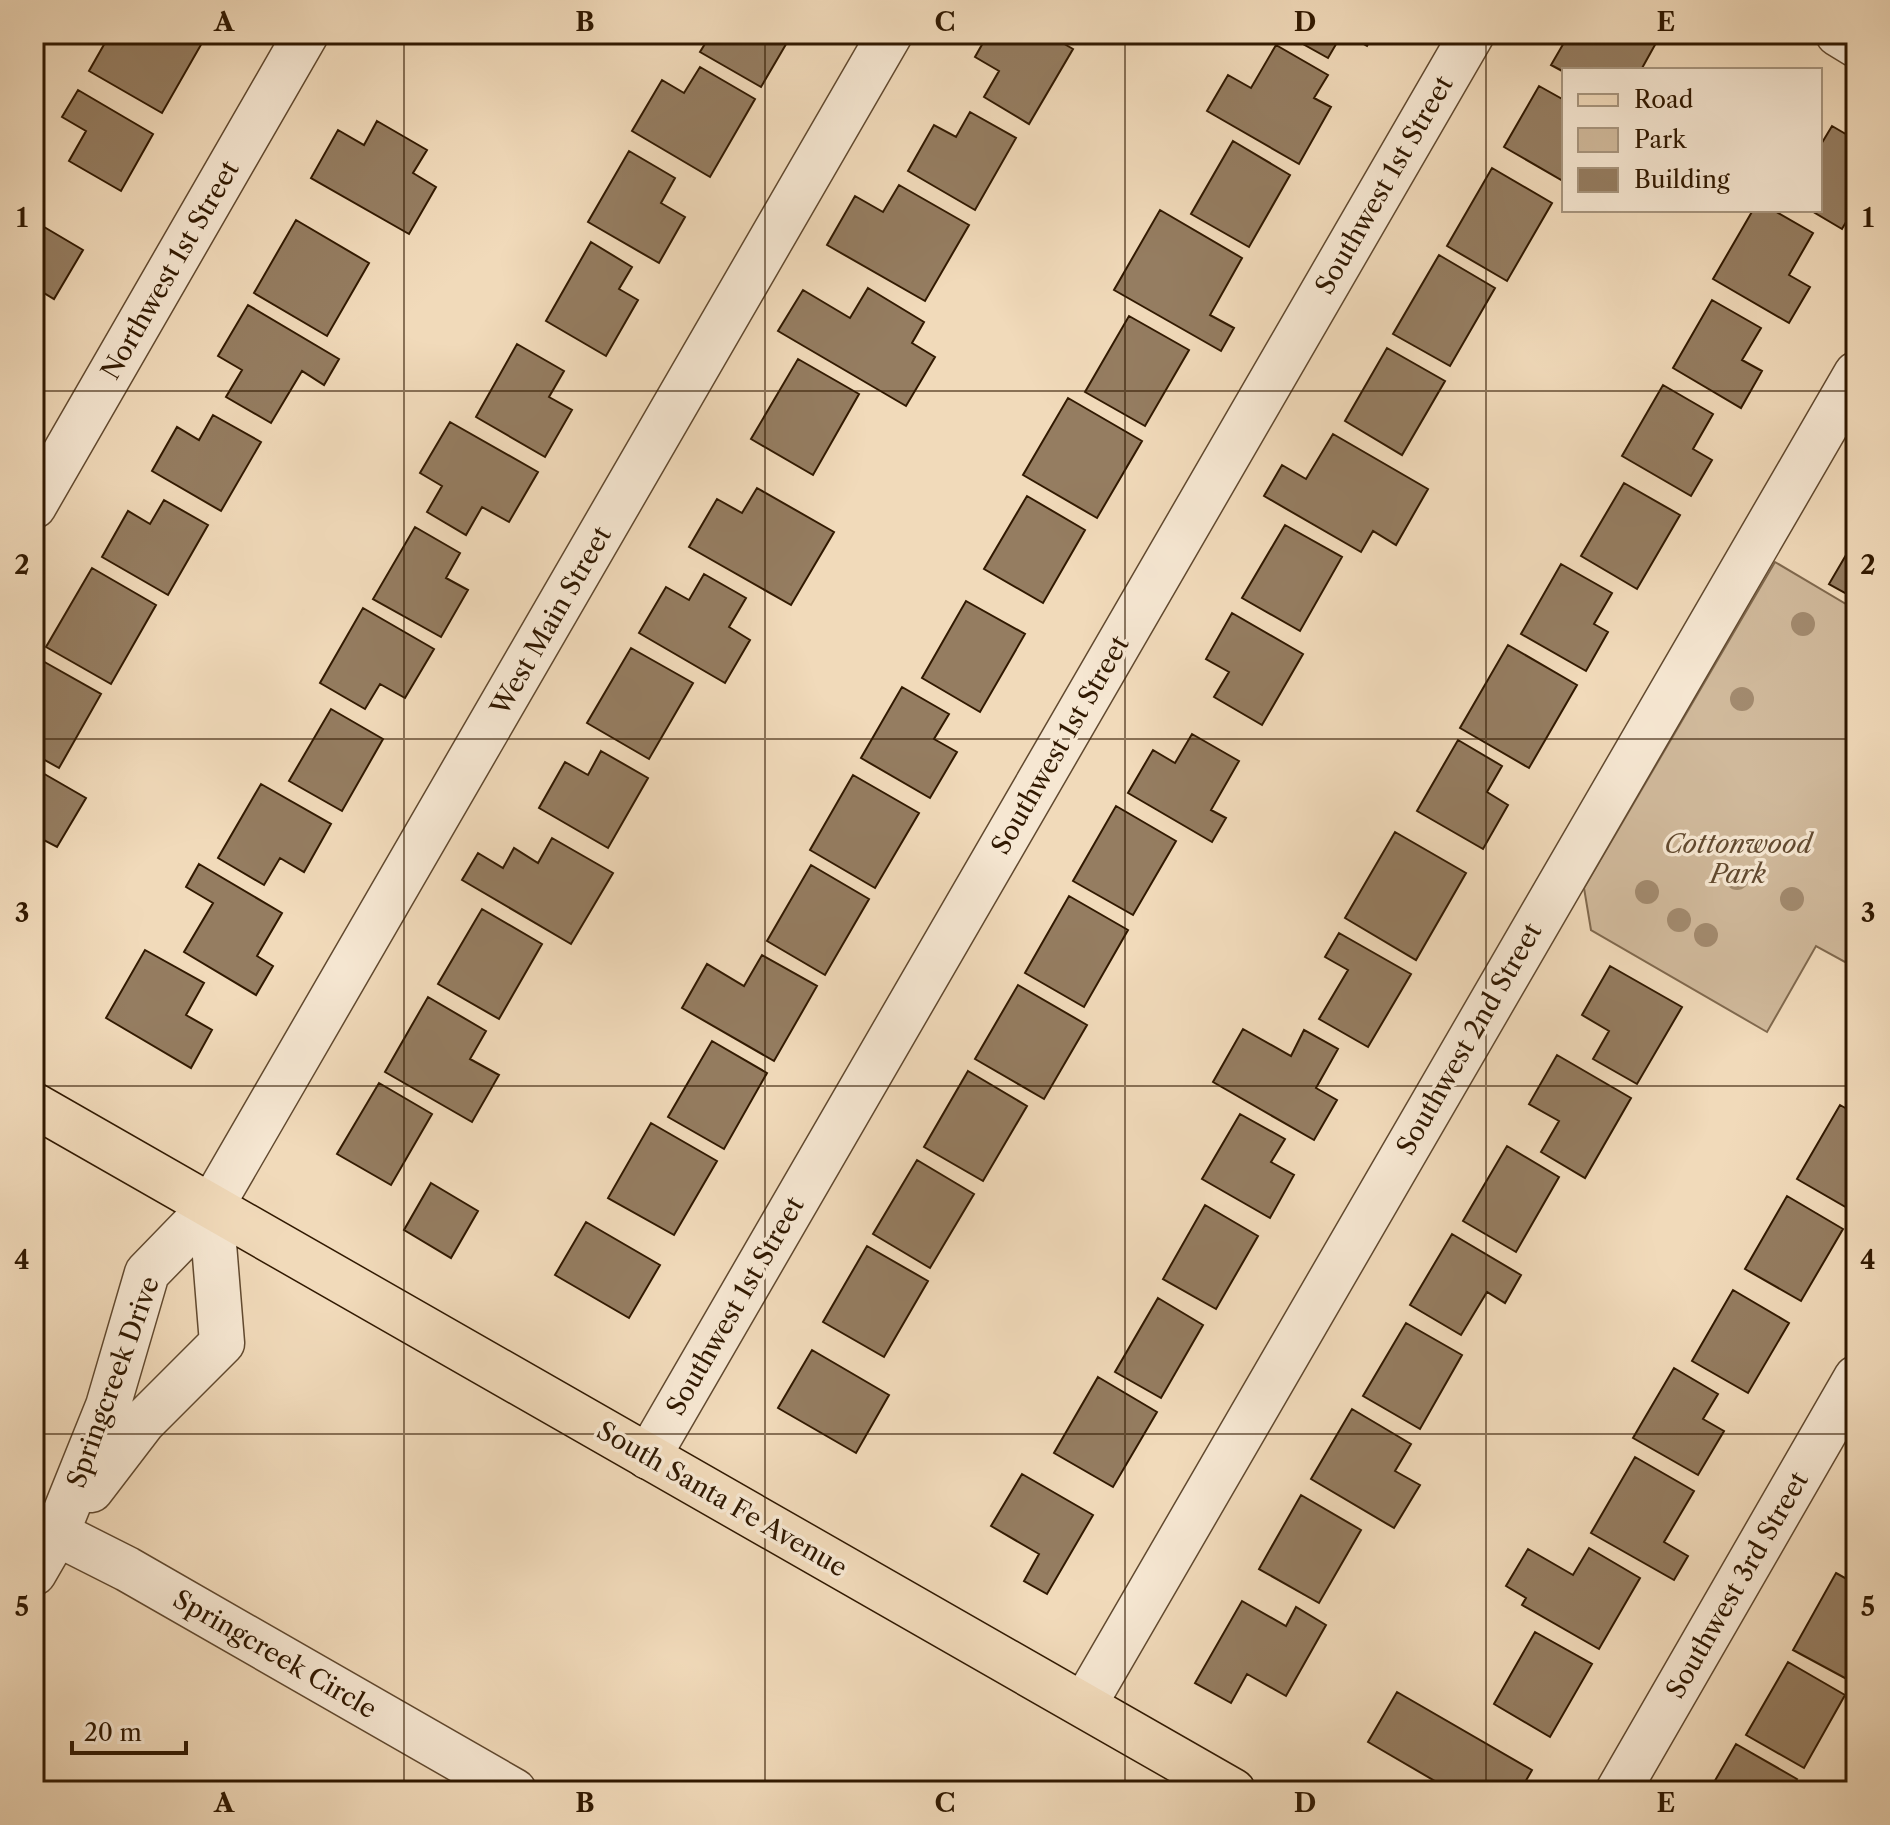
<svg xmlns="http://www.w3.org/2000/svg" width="1890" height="1825" font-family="'Libre Caslon Text',serif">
	<rect width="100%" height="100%" fill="#f1daba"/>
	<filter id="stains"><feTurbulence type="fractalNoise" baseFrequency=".0025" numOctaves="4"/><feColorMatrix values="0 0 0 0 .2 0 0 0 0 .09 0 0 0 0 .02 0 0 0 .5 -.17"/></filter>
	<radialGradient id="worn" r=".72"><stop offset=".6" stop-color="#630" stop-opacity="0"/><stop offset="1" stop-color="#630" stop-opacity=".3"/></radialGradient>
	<path fill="#d0b99b" stroke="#80694e" stroke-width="2" d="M1775,562l81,48v358l-40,-22 -49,86 -176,-102 -7,-42z"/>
	<path fill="#957d61" stroke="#311901" stroke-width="2" d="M110,34h92l4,2 -44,77 -73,-42z
		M711,34h81l-31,53 -61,-35z
		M988,34h59l26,15 -44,75 -45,-27 15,-26 -24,-14z
		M1285,34h57l-14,24z
		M1346,34h28l-7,12z
		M1569,34h92l-20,36h-77v2l-13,-7z
		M1276,45l52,30 -14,23 17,9 -32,57 -92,-53 21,-36 23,13z
		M700,67l55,32 -45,78 -78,-46 30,-51 22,13z
		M1539,86l25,14 -1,81 -59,-34z
		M78,90l75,44 -32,57 -52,-30 17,-30 -24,-14z
		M970,112l46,26 -41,72 -67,-39 26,-46 22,12z
		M377,121l50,29 -14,23 23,14 -27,47 -98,-56 27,-48 26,15z
		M1832,126l24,14v65l-14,24 -32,-19h10v-64z
		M1233,141l57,34 -41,72 -58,-33z
		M629,151l46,27 -14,25 24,14 -26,46 -71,-41z
		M1492,168l60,35 -45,78 -60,-35z
		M899,185l70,40 -44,76 -98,-56 28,-49 28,16z
		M1160,210l82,48 -32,57 24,13 -13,23 -107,-61z
		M1753,210h20l40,23 -24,42 21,12 -21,36 -76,-44z
		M296,220l73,43 -42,73 -73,-43z
		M34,221l49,29 -29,49 -20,-12z
		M591,242l41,25 -13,22 19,11 -32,56 -60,-35z
		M1439,255l56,33 -45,78 -57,-32z
		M868,288l56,34 -12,21 23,14 -29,49 -128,-75 25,-41 47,28z
		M1712,300l49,28 -19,32 20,11 -21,37 -68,-40z
		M248,305l91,54 -15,26 -22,-14 -31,52 -45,-26 16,-27 -24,-14z
		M1129,316l60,34 -44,76 -60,-34z
		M517,344l47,27 -15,26 23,13 -27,47 -69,-40z
		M1387,348l58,33 -43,74 -57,-34z
		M798,359l61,35 -46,81 -62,-36z
		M1663,385l50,29 -20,35 19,11 -21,36 -69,-40z
		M1068,398l74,43 -45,77 -74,-43z
		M213,415l48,27 -40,69 -69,-40 25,-44 22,13z
		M450,422l88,50 -29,50 -27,-15 -16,28 -39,-23 15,-26 -22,-13z
		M1333,434l95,55 -32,56 -23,-14 -12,21 -97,-56 18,-31 24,14z
		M1624,483l56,32 -43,74 -56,-33z
		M757,488l77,44 -43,73 -102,-58 28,-48 25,14z
		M1027,496l58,34 -42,73 -59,-34z
		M164,500l44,25 -40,70 -66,-38 26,-46 22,13z
		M1285,525l57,32 -42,74 -58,-33z
		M415,527l45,26 -14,25 22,12 -27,47 -68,-38z
		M1856,538v61l-27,-15z
		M1561,564l51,29 -18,31 14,8 -22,39 -65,-37z
		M92,568l64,37 -45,79 -65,-37z
		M704,574l42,24 -17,29 21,13 -25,43 -86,-50 27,-46 23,13z
		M966,601l59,33 -45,78 -58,-34z
		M363,608l71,41 -29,49 -25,-14 -15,25 -45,-26z
		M1232,613l71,41 -41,71 -48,-28 15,-25 -23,-13z
		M1508,645l69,40 -48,83 -69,-40z
		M631,648l62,35 -44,76 -62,-36z
		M41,660l60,34 -42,74 -25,-14v-82z
		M902,687l47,27 -15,25 23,13 -27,46 -69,-40z
		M331,709l52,30 -41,72 -53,-30z
		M1192,734l47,27 -28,49 15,8 -14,24 -84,-49 25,-43 22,13z
		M1458,740l44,26 -15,26 21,13 -25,44 -66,-38z
		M601,751l47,27 -40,70 -69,-40 26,-46 23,13z
		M34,768l52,30 -29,49 -23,-12z
		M853,775l66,38 -44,75 -65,-38z
		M261,784l70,40 -27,48 -24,-14 -16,27 -46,-27z
		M1116,806l60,35 -43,74 -60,-34z
		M1395,832l71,41 -50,87 -71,-42z
		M552,838l61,35 -42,71 -109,-64 16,-27 25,15 11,-20 24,15z
		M199,864l83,49 -25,43 16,10 -17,29 -72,-43 29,-49 -27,-16z
		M811,865l58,34 -44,76 -58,-34z
		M1069,896l59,34 -44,77 -59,-34z
		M482,909l60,35 -43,75 -61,-35z
		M1339,933l72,41 -43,73 -49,-28 29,-49 -23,-13z
		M145,950l59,33 -18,32 26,15 -21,38 -85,-50z
		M762,955l55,31 -43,75 -92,-53 25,-44 37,22z
		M1610,966l72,41 -45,77 -44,-25 16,-28 -27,-16z
		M1018,985l69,40 -43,74 -69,-40z
		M428,997l58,34 -16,28 29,16 -27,47 -87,-50z
		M1243,1029l48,27 13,-26 34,19 -22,39 21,12 -23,40 -101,-58z
		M712,1041l55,32 -43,76 -56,-32z
		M1557,1055l74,43 -46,80 -44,-26 18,-31 -30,-17z
		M968,1071l59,35 -44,75 -59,-34z
		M379,1083l53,31 -41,71 -54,-31z
		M1840,1105l16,9v99l-59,-34z
		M1240,1114l45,25 -14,23 23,13 -24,43 -68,-39z
		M651,1123l66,38 -43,74 -66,-37z
		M1507,1146l52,31 -43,75 -53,-31z
		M917,1160l57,34 -44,74 -57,-34z
		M431,1183l47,28 -27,47 -47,-28z
		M1787,1196l56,33 -42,72 -56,-32z
		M1205,1205l53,31 -42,73 -53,-30z
		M586,1222l74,43 -31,53 -74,-43z
		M1452,1234l69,41 -16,28 -18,-11 -26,43 -51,-30z
		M867,1246l61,35 -44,76 -61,-35z
		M1733,1290l56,33 -41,70 -56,-32z
		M1158,1298l45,27 -42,73 -46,-26z
		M1406,1323l56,32 -42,74 -57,-33z
		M812,1350l77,45 -33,58 -78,-45z
		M1674,1368l44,26 -15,25 21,12 -26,44 -65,-37z
		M1098,1377l59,35 -44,75 -59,-34z
		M1352,1409l59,35 -16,27 25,14 -26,43 -83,-49z
		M1635,1457l59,34 -30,51 24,14 -14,24 -83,-47z
		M1022,1474l71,41 -46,79 -23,-13 15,-27 -48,-28z
		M1301,1495l60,35 -42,73 -60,-34z
		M1589,1548l51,30 -41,71 -77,-44 4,-7 -20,-12 22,-37 45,26z
		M1836,1573l20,11v100l-63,-34z
		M1242,1601l44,25 10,-19 30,18 -40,71 -39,-22 -16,29 -36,-20z
		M1535,1632l57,32 -42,73 -56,-33z
		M1788,1662l57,33 -41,73 -58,-33z
		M1397,1692l135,78 -12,21h-68l-84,-49z
		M1736,1744l61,35 -7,12h-81z"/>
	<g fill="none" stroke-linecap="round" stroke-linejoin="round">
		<g stroke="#61492f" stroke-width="47">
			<path id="minor" d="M1838,34l18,11
				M34,506l272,-472
				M648,1457l824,-1423
				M91,1490l52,-68 79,-79 -11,-136
				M34,1522l93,47 387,222
				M34,1573l22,-38 52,-129 39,-133 64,-66 679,-1173
				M1084,1705l772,-1331
				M1618,1791l238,-413"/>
		</g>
		<g stroke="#311901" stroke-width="47">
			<path id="major" d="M34,1105l1199,686"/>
		</g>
		<use href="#minor" stroke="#f6e7d2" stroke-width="44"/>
		<use href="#major" stroke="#f1daba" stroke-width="44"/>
	</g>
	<g fill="#a28a6e">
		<circle cx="1803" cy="624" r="12"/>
		<circle cx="1742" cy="699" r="12"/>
		<circle cx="1737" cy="878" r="12"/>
		<circle cx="1647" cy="892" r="12"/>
		<circle cx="1792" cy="899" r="12"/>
		<circle cx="1679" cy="920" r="12"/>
		<circle cx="1706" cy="935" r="12"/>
	</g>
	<path fill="none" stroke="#311901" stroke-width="2" stroke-opacity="0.55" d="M404,34v1757M765,34v1757M1125,34v1757M1486,34v1757M34,391h1822M34,739h1822M34,1086h1822M34,1434h1822"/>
	<g text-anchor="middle" stroke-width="7" stroke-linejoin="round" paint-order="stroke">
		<g font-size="26" fill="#311901" stroke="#f6e7d2">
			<text transform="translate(1384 185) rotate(-60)" y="9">Southwest 1st Street</text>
			<text transform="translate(170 270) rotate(-60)" y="9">Northwest 1st Street</text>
			<text transform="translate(551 621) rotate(-60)" y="9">West Main Street</text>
			<text transform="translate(1060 745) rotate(-60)" y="9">Southwest 1st Street</text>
			<text transform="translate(1469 1039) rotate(-60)" y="9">Southwest 2nd Street</text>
			<text transform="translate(735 1306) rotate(-60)" y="9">Southwest 1st Street</text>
			<text transform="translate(113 1382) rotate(-70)" y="9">Springcreek Drive</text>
			<text transform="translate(722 1499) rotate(30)" y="9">South Santa Fe Avenue</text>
			<text transform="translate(1737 1585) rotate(-60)" y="9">Southwest 3rd Street</text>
			<text transform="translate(275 1654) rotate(30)" y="9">Springcreek Circle</text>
		</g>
		<g font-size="26" font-style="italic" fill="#61492f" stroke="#f6e7d2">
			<text x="1738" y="853">Cottonwood<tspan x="1738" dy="30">Park</tspan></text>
		</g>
	</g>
	<rect width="1890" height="1825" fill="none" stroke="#f1daba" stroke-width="88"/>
	<rect x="1562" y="68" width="260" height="144" fill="#f6e7d2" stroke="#a7957e" stroke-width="2"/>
	<rect x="1578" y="94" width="40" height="12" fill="#f1daba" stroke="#a7957e" stroke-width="2"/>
	<text x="1634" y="108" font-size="24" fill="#311901">Road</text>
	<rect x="1578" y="128" width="40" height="24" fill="#d0b99b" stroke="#a7957e" stroke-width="2"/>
	<text x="1634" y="148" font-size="24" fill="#311901">Park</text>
	<rect x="1578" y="168" width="40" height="24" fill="#957d61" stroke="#a7957e" stroke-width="2"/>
	<text x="1634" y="188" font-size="24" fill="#311901">Building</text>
	<path d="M72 1741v12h114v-12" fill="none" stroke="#311901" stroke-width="4"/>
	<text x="84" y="1741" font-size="24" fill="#311901" stroke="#f6e7d2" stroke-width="6" paint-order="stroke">20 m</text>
	<rect x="44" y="44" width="1802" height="1737" fill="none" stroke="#311901" stroke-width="3"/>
	<g font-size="26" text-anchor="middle" font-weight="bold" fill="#311901">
		<text x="224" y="31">A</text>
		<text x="585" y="31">B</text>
		<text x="945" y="31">C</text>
		<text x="1305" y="31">D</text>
		<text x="1666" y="31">E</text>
		<text x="22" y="227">1</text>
		<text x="1868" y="227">1</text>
		<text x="22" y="574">2</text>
		<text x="1868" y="574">2</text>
		<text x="22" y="922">3</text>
		<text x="1868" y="922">3</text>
		<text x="22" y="1269">4</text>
		<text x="1868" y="1269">4</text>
		<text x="22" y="1616">5</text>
		<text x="1868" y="1616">5</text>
		<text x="224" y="1812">A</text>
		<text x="585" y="1812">B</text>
		<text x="945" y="1812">C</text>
		<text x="1305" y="1812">D</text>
		<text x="1666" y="1812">E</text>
	</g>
	<rect width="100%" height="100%" filter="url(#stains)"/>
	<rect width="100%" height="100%" fill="url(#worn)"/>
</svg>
